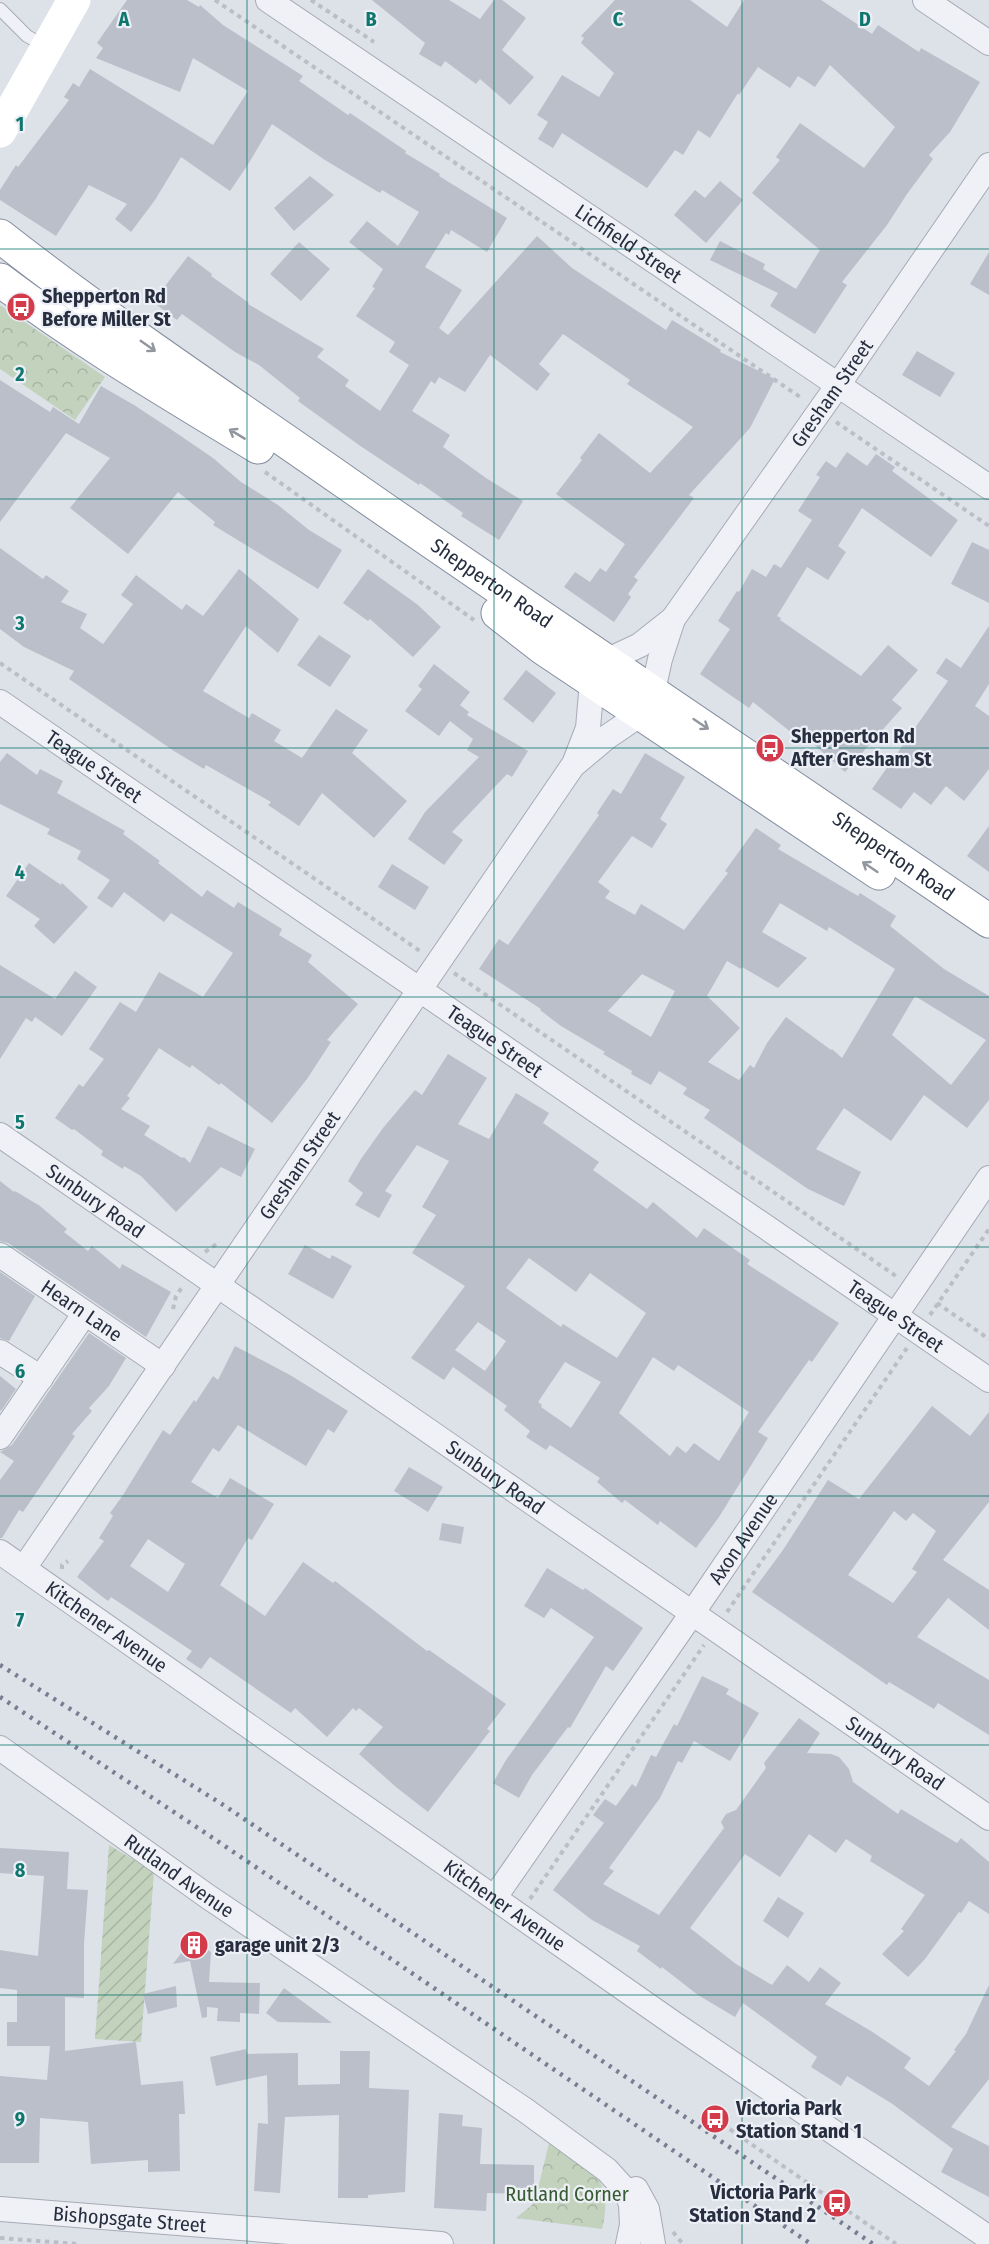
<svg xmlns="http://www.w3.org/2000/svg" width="989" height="2244" font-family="'Fira Sans Condensed',sans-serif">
	<defs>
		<pattern id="forest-crowns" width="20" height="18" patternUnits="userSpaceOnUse" patternTransform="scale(1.5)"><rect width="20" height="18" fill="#c2d2bd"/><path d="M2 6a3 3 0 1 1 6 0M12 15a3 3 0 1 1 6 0" fill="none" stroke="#a7b5a4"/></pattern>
		<pattern id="garden-furrows" width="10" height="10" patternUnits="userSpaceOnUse" patternTransform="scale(1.5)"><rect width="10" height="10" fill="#c2d2bd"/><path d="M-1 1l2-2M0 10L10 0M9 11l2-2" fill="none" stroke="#a7b5a4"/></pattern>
	</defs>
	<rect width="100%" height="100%" fill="#dde1e8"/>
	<path fill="url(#forest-crowns)" d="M0,305l105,72 -30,43 -75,-51z
		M549,2143c11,8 42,26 49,36 10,14 8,34 4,50l-86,-11 16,-13 4,-8z"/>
	<path fill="url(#garden-furrows)" d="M109,1845l45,27 -13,170 -46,-3z"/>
	<path fill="#babfca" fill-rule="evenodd" d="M127,0h60l12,7 1,-2 23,20 80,51 -4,5 49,34 2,-2 56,38 -1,2 35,21 -1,2 68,42 -20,34 -36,-22 -2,5 -3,-2 -21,34 37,23 -23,38 9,7 89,-99 35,32 94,62 6,-10 49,30 -1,2 55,27 -25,49 -61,67 5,3 -60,79 4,3 -10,14 3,3 -17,25 -50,-35 11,-15 15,10 10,-14 6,4 19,-28 -69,-50 26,-34 -2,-2 19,-25 51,40 43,-46 -66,-43 3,-4 -67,-46 -24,30 11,10 -13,17 -47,-36 -25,37 -26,-15 -4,7 -4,-3 -19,30 38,24 -7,12 43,31 37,23 -24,39 -38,-24 2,-3 -43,-30 -1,2 -60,-40 -61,-44 2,-3 -41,-33 -24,-13 -53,-38 -5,6 -24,-18 35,-46 24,18 -1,2 38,27 -1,1 76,45 -7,8 32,23 -4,6 35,25 29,-46 -20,-13 6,-10 -39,-26 19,-28 -3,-1 11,-18 -34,-27 18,-21 31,25 21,-34 -37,-22 -2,3 -55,-33 -53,-36 -25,42 -17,25 -49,-34 -26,43 -24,32 -16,-13 12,-15 -38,-19 -33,51 -56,-36v-10l16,-25 2,2 51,-67 -5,-3 9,-14 6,4 11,-18 123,76 35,-54 -55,-33 -13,34 -84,-34 7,-10 -6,-5z
		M372,0h77l31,19 14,-19h8l24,18 -24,32 32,27 -24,28 -30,-26 -4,5 -31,-23 -4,6 -22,-13 6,-11z
		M615,0h75l37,27 17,-27h77l51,34 6,-9 41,27 2,-4 59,34 -30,50 -21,23 4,4 -26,35 -20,31 -45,57 5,3 -32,49 -45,-28 8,-13 -68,-33 10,-19 45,23 -2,5 33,20 24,-39 -68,-57 28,-33 -4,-3 24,-34 64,45 31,-41 -65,-62 -15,22 -17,-11 -8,12 -32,-21 -19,28 -1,-2 -28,45 -12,-8 -15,25 -8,-5 -28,38 -85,-55 -9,15 -15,-9 10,-17 -11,-7 25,-40 37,22 15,-24 -33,-30 3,-5 -3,-2z
		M310,176l24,19 -40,36 -20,-23z
		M720,181l23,19 -37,43 -32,-28 21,-25 10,8z
		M299,242l31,27 -29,32 -31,-27z
		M989,252v43l-19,-11z
		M917,351l38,22 -15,24 -38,-22z
		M0,380l50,32 3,-5 26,17 22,-38 33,19 35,23 44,30 28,24 37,23 31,25 33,20 -24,39 -105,-64 2,-3 -37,-30 -50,62 -58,-46 40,-50 -44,-25 -66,89z
		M847,452l20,14 9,-12 19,13 -3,4 66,49 -27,37 -69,-49 -24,38 8,6 -18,28 -21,-13 -30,49 4,2 -1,2 81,56 27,-31 30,25 -26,30 10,8 -57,64 -36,-32 -3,4 -53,-42 -4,6 -49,-34 30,-45 -12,-8 19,-30 2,1 13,-23 14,8 8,-13 7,4 31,-48 -14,-9 22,-34 -4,-2 10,-14 10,7z
		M972,542l17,8v53l-38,-19z
		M0,548l43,31 3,-4 23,16 -8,11 26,12 -7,14 23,16 30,-40 -12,-9 15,-20 46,35 4,-6 17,12 36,-47 60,50 -21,34 -32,-27 -43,65 46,27 3,-5 29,17 -7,11 28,17 34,-49 32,21 -16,23 55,48 -33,37 -52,-45 -23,33 -31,-21 3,-3 -65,-37 -2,4 -30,-18 -105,-72 5,-8 -50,-24 -24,-18z
		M368,569l50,36 23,22 -28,30 -43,-38 -2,2 -25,-18z
		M989,626v58l-14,22 14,10v53l-25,32 -18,-15 -15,19 -17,-13 -13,17 -29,-20 76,-108 -12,-8 10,-15 15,10z
		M319,635l32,21 -21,31 -33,-22z
		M434,664l36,28 -10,13 9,7 -2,3 61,36 -16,26 -5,-3 -55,58 11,8 -19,25 -36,-26 17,-27 54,-55 -12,-7 6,-11 -23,-18 -11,15 -34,-25 17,-22 -4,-3z
		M526,670l30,23 -23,30 -30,-24z
		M7,753l30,22 3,-6 23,12 -6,12 68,38 -2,3 37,27 -2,2 44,34 5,-7 27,18 4,-6 44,27 -3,6 33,20 -4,7 50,42 -31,36 4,2 -24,37 -35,44 -51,-40 -2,2 -27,-20 -2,3 -31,-20 -32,48 3,2 -9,11 29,17 -6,9 38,23 2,-1 6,6 18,-37 47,23 -14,28 -20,-10 -45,45 -35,-36 -17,-10 -1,3 -22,-14 2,-4 -29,-22 -2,1 -17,-12 24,-34 4,3 21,-28 -15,-10 31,-47 16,10 23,-40 44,25 30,-44 -62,-40 -7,9 -40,-30 -12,16 -15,-10 13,-18 -33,-21 4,-8 -34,-17 3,-5 -50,-25v-42z
		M645,753l40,24 -25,42 7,5 -15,24 -20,-12 -34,46 12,9 -5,7 30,17 6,-11 43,26 44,-57 -3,-2 31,-43 25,17 -3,4 80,47 2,-3 36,23 -6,10 54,43 45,27v104l-22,28 -43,-33 -33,46 -47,-33 -28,41 45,23 -17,34 -36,-17 -104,-71 6,-8 -27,-16 4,-6 -28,-17 -8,14 -20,-11 1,-3 -29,-17 2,-2 -44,-26 -21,-16 1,-1 -62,-40 20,-30 9,6 91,-130 -2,-2 16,-24 8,5zM780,903l47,28 2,-4 66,42 -53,89 -10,-9 -1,1 -45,-33 -19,26 -13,25 -4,-3 -11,15 -31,-18 32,-34 -33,-32 20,-35 14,8 1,-2 36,21 29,-30 -45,-26zM642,974l33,17 -24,46 -43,-26zM915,996l71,44 -35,45 -59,-50z
		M989,826v46l-22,-16z
		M29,863l32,22 1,-2 26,24 -34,37 -20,-18 6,-7 -34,-23z
		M392,864l37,23 -14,23 -37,-23z
		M0,965l55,34 20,-28 22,16 -35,49 -27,-19 -3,5 -6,-4 -26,41z
		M448,1054l39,24 -29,46 31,15 27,-46 33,20 -6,10 56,39 -6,8 54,39 6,-7 44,36 7,-10 46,32 -3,4 92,59 -27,39 -3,-2 -51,72 10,6 -49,79 -23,31 -36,-27 -2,4 -33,-25 -3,3 -25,-21 3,-4 -50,-33 -4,5 -20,-13 4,-6 -26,-21 3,-4 -54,-39 -9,13 -33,-22 54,-72 -53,-33 24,-38 -14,-8 27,-46 -32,-16 -32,46 7,4 -13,23 -24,-13 8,-12 -15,-12 13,-22 22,-31 32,-38 7,5zM529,1258l47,34 14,-19 56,40 -29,45 -54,-34 -2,3 -55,-39zM478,1322l28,19 -21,30 -30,-21zM653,1357l21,14 4,-6 71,47 -30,49 -25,-18 -8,10 -9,-7 -7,10 -51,-43zM565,1362l36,20 -30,46 -30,-21 1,-2 -4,-3z
		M0,1181l14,11 1,-1 25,15 27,23 -3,3 24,19 4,-5 28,23 2,-5 49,28 -25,45 -138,-94 -8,-2z
		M305,1245l25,14 2,-4 20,11 -19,33 -45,-25z
		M0,1272l35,24 -26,45 -9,-3z
		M89,1333l37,25 -17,28 -20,22 3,3 -20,23 3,2 -52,76 -4,-2 -17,28h-2v-58l14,-19 -14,-9 12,-7z
		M235,1346l55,29 58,36 -14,22 -6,-4 -22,37 -68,-41 -19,27 -6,-4 -22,34 27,16 12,-20 44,26 -22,36 -4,-2 -28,47 45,31 38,-54 30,21 2,-2 92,70 2,-1 77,54 -19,25 3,2 -62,81 -32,-25 -37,-33 24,-27 -24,-19 -3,3 -3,-3 -26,29 -32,-29 -4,5 -81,-56 -9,12 -15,-10 6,-8 -81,-54 -3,4 -31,-24 27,-36 -5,-3 14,-22 -3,-3 13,-18 40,-65 7,5 24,-35 2,2 17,-26 5,4zM148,1539l37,25 -17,28 -38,-26z
		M0,1376l16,13 -15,22 -1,-1z
		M932,1406l38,30 19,-24v90l-46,58 46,30v40l-41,-32 -31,39 72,43v55l-51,-32 -4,6 -45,-27 -2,3 -135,-93 31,-42 45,-70 31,19zM894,1511l12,10 7,-8 23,18 -24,38 5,3 -24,31 -45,-28z
		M409,1467l34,20 -15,25 -34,-21z
		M442,1523l22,4 -3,17 -22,-4z
		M547,1568l36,22 2,-2 58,40 -30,43 -7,-5 -36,62 -2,-1 -36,48 -13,23 -26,-15 13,-23 88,-123 -43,-29 -7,10 -20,-12z
		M702,1676l27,13 -3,5 33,19 -29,48 -36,-20 -12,22 -4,-2 -18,37 -51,70 5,3 -11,13 56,31 65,-87 -3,-6 5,-8 10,-4 30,-42 -2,-5 35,-45 21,15 -13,20 24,1 8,3 10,12 4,13 45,32 3,-5 56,34 4,-5 28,24v52l-20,-13 -8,12 -2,-1 -34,47 -17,18 -26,-23 22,-23 -3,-2 24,-34 -55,-34 2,-5 -26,-17 -10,14 -27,-19 -29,43 -35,-23 -55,74 46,36 36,21 15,-20 22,17 11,-15 21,16 -16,21 46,27 40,27 -7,10 25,18 27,-35 -2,-1 12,-16 23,-49v94l-38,48 38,19v51l-48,-25 12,-23 -62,-46 -44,-27 -6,10 -30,-19 6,-10 -74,-54 -8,14 -37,-22 -36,-28 -1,2 -24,-18 3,-5 -48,-26 -39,-30 51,-67 -11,-8 12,-16 11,7 16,-22 4,3 15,-32 5,2 18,-33 3,2z
		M0,1848l69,4 -2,37 21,1 -4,53v55l-19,-1v54l71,-9 5,43 42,-4 2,33h-6l1,57 -32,1v-12l-57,4 -3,-42 -48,-4 -1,45h-39v-87l47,4 3,-34h-43v-24h10v-32l-17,-2v-38l38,6 6,-80 -44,-3z
		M778,1897l26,16 -16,25 -25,-17z
		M192,1939l19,13 -2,30 51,1 -1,31 -19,-1v9l-23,-1 1,-13 -11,-1v10l-5,1 -12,-57 -17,3z
		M176,1986l1,21 -29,7 -5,-20z
		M284,1988l48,35 -54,-1 -12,-9z
		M246,2049l1,5 51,-1v32l42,-1v-33h30l-1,37 40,2 -4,102 -37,3v3h-30l1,-83 -54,2 -5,76 -26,-2 4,-68 10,1 -1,-49 -51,11 -6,-29z
		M439,2113l24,2 -1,11 20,2 -2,36 54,1v29l-47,-1 -1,18 -52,-3z"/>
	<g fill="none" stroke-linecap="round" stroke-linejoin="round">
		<g stroke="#a6abb5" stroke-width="14">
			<path id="service" d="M0,9l27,27 18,10"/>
		</g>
		<g stroke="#a6abb5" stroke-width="26">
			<g id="minor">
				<path id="s1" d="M268,0l721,487"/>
				<path d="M925,0l64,43"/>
				<path d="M606,661l34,-16 33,-26"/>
				<path id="s2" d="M653,691l7,-32 13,-40 165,-234 151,-220"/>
				<path id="s3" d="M0,702l989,678"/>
				<path d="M576,763l31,-26 34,-23"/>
				<path id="s4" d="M0,1135l989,683"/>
				<path id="s5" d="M0,1255l163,111"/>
				<path d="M0,1352l41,26"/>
				<path d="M0,1437l85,-124"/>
				<path id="s6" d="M0,1552l673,471 316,215"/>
				<path id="s7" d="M24,1568l550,-804 14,-36 4,-47"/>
				<path id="s8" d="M0,1748l207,148 318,214 82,60 20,22 4,13 1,20 -4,19"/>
				<path id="s9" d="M495,1897l198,-285 296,-434"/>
				<path d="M636,2189l11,20 6,35"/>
				<path id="s10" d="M0,2209l441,35"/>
			</g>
		</g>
		<g stroke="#848d9f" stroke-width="35">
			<g id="trunk">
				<path id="s11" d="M0,236c111,87 229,165 345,246 213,148 429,292 644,439"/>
				<path d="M0,280c82,62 171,114 258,167"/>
				<path d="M498,613l45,35 336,225"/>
			</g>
		</g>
		<path stroke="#bbbec6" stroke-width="4" stroke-dasharray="4.5 4.5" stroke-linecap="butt" d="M215,0l588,399
			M311,0l63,42
			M836,422l153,104
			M265,472l209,148
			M0,663l420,288
			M454,973l442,303
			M205,1252l13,-9
			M937,1303l52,36
			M173,1309l3,-13 7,-10
			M930,1315l59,-86
			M62,1569v-4l6,-4
			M727,1612l180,-264
			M530,1899l174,-254
			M715,2119l181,125
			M673,2232l10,12
			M0,2238l77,6"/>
		<use href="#service" stroke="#f0f1f6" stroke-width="12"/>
		<use href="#minor" stroke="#f0f1f6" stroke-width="24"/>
		<path stroke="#fff" stroke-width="33" d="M0,131l74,-131"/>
		<use href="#trunk" stroke="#fff" stroke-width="33"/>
		<path stroke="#767f92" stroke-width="4.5" stroke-dasharray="3 6" stroke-linecap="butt" d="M0,1665l225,141 648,438
			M0,1697l204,135 607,412"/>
	</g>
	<defs><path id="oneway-shaft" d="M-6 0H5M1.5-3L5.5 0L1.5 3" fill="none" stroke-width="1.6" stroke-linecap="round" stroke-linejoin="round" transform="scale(1.5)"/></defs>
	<g stroke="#92969f">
		<use href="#oneway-shaft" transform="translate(148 346) rotate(35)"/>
		<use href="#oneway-shaft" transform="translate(237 434) rotate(-149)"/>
		<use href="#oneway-shaft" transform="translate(701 724) rotate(34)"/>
		<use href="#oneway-shaft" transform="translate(870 867) rotate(-146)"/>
	</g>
	<path fill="none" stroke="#0f766e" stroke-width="1.5" stroke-opacity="0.55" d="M247,0v2244M494,0v2244M742,0v2244M0,249h989M0,499h989M0,748h989M0,997h989M0,1247h989M0,1496h989M0,1745h989M0,1995h989"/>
	<defs>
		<g id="bus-disc" transform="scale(1.5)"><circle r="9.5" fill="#d43b4a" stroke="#eceff5"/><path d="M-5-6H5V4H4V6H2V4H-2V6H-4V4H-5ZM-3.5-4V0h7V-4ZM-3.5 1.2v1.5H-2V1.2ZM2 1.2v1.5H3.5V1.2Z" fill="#fff"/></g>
		<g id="building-disc" transform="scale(1.5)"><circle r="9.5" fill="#d43b4a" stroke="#eceff5"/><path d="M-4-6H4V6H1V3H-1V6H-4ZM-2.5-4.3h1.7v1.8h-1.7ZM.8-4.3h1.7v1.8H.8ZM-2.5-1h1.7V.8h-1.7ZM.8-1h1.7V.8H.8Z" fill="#fff"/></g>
	</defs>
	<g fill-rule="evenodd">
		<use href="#bus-disc" x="21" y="307"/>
		<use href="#bus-disc" x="770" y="748"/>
		<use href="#building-disc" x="194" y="1945"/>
		<use href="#bus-disc" x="715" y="2119"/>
		<use href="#bus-disc" x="837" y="2203"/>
	</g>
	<g text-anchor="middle" stroke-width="4.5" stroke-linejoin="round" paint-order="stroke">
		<g font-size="20" fill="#262e3f" stroke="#eceff5">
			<text dy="7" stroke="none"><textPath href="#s1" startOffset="435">Lichfield Street</textPath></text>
			<text dy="7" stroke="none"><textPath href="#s2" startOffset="351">Gresham Street</textPath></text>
			<text dy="7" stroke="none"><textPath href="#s11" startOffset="602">Shepperton Road</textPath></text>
			<text dy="7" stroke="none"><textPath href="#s3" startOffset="114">Teague Street</textPath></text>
			<text dy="7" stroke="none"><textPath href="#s11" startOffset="1088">Shepperton Road</textPath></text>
			<text dy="7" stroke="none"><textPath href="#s3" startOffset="600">Teague Street</textPath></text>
			<text dy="7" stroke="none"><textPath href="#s7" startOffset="488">Gresham Street</textPath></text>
			<text dy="7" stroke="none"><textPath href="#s4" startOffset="116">Sunbury Road</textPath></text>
			<text dy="7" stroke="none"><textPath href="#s5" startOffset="99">Hearn Lane</textPath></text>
			<text dy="7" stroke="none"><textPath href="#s3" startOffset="1086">Teague Street</textPath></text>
			<text dy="7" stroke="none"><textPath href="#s4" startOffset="602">Sunbury Road</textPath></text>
			<text dy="7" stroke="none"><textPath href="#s9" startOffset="436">Axon Avenue</textPath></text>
			<text dy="7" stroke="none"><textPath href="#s6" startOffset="130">Kitchener Avenue</textPath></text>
			<text dy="7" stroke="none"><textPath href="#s4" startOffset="1088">Sunbury Road</textPath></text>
			<text dy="7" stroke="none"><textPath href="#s8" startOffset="220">Rutland Avenue</textPath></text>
			<text dy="7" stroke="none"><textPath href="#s6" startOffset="616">Kitchener Avenue</textPath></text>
			<text dy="7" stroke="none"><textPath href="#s10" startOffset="130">Bishopsgate Street</textPath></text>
		</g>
		<g font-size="20" font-weight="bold" fill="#262e3f" stroke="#eceff5" text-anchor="start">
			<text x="42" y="303">Shepperton Rd<tspan x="42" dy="23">Before Miller St</tspan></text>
			<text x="791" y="743">Shepperton Rd<tspan x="791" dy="23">After Gresham St</tspan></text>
			<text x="215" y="1952">garage unit 2/3</text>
			<text x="736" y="2115">Victoria Park<tspan x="736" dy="23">Station Stand 1</tspan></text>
			<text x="816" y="2199" text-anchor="end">Victoria Park<tspan x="816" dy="23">Station Stand 2</tspan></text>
		</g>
		<g font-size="20" fill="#385b32" stroke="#eceff5">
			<text x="567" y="2201">Rutland Corner</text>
		</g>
	</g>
	<g font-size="20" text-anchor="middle" font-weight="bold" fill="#0f766e" stroke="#eceff5" stroke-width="4.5" stroke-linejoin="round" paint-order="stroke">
		<text x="124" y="26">A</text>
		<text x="371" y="26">B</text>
		<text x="618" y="26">C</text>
		<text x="865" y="26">D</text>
		<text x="20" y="131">1</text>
		<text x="20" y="381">2</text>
		<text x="20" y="630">3</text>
		<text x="20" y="879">4</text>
		<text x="20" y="1129">5</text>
		<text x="20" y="1378">6</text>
		<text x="20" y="1627">7</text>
		<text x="20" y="1877">8</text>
		<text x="20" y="2126">9</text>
	</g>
</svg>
